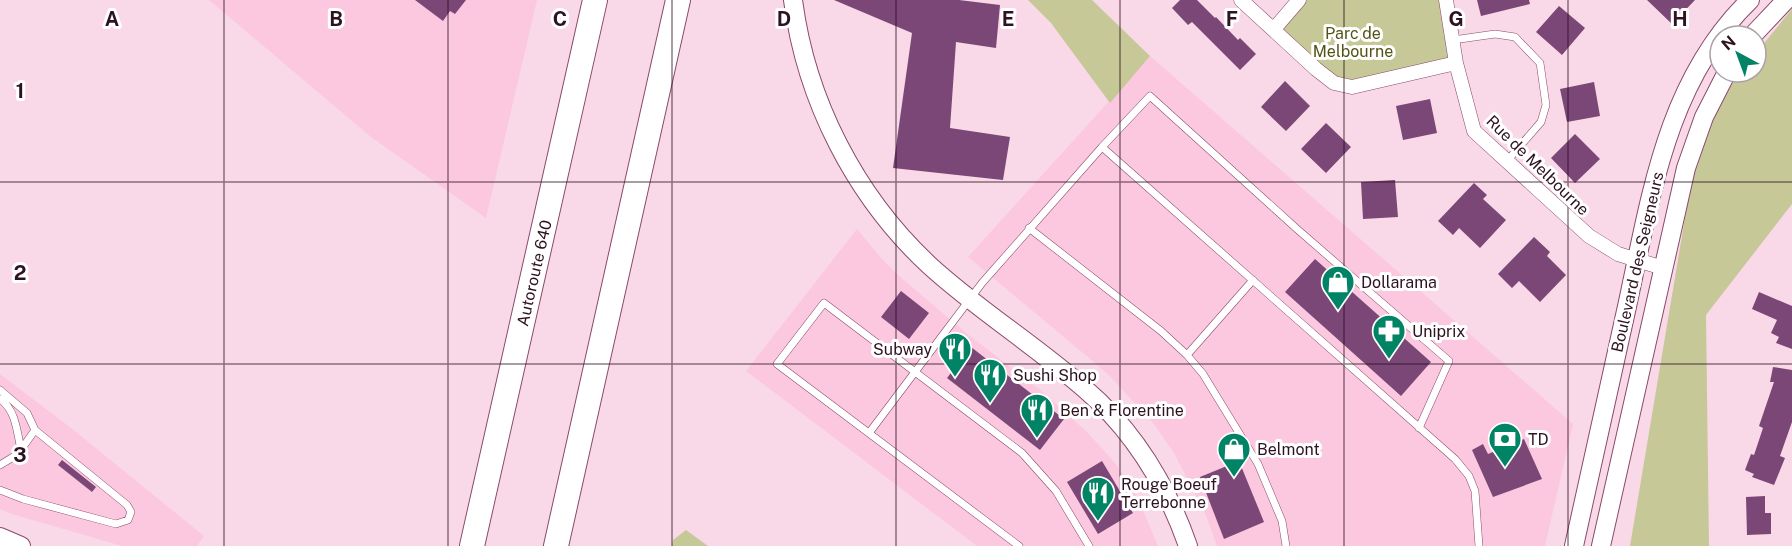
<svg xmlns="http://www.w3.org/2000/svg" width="1792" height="546" font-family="'Public Sans',sans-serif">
	<rect width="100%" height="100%" fill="#f9d9e7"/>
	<path fill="#fbc8df" d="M209,0h328l-51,218 -115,-81z
		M1150,56l423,368 -28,122h-328l-12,-33 -31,-60 -21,-30 -45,-49 -140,-117z
		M857,229l25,30 16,16 68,58 72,55 49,44 29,32 12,18 11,19 19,45h-181l-231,-175z
		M0,374l71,54 133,108 -7,10h-75l-110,-32 -12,-5z"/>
	<path fill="#c7c897" d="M1028,0h64l58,56 -40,47 -59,-80z
		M1299,0h147l10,63 -122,20 -60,-54z
		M1792,9v195l-86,111 3,231h-79l65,-388 29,-61 15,-24 17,-1v-19z
		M686,530l22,16h-36l1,-6z"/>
	<path fill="#7a4777" d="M415,0h51l-11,14 -5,-3 -7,10z
		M834,0h125l41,5 -4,43 -40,-6 -6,86 60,9 -7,43 -110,-12 19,-135z
		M1180,0h17l18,18 1,-1 22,23 2,-2 16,16 -16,16 -48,-48 -4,3 -16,-17z
		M1477,0h52l1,4 -49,12z
		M1647,0h48l-23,24z
		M1559,6l26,22 -23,27 -26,-23z
		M1285,81l25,25 -24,25 -25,-24z
		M1594,82l6,34 -33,6 -7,-33z
		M1430,99l7,34 -34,7 -7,-34z
		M1326,123l25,24 -25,26 -25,-24z
		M1575,134l25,25 -25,24 -24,-25z
		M1395,180l3,37 -35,2 -2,-37z
		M1474,183l13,12 -4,4 23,21 -26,28 -21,-20 -6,7 -15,-14z
		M1534,237l16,15 -3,4 19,19 -26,27 -21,-21 -7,7 -14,-14z
		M1315,259l116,103 -30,34 -116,-104z
		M901,291l28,22 -20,26 -28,-22z
		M1759,292l33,14v43l-16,-6 3,-6 -8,-4 6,-13 -25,-11z
		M971,347l93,72 -24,31 -93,-72z
		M1773,367l19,3v52l-12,34 5,2 -11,27 -22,-8 2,-3 -9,-4 6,-16 3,1 9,-27 -4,-2 15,-44h-4z
		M1524,439l18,40 -49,18 -21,-47 11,-6 5,10z
		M62,460l34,27 -4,5 -34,-27z
		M1102,461l31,52 -35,21 -31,-52z
		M1239,461l25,61 -40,17 -24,-62z
		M1765,496v17h6v21l-24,1 -1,-38z"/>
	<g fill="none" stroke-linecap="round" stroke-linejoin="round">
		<g stroke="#8a496a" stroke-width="8">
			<path id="lane" d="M1453,40l42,-6 20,3 25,26 6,42 -5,17 -34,39
				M1102,147l48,-51 147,133 152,132 -30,67
				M1029,228l132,103 26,24 16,19 55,90 24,57 4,25
				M1187,355l66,-75
				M0,390l27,23 8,17 92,75 4,7 -3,8 -12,4 -93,-25 -23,-9
				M0,399c16,11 17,33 21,51
				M869,433l113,-150 120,-136 353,312 14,17 6,15 4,55
				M0,465l18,-11 17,-24
				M1019,546l-242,-182 47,-61 198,150 34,38 33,55"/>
		</g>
		<g stroke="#8a496a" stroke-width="15">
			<path id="street" d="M1241,0l75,69 18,14 18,4 104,-24
				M1446,0l10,63 18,68 115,105 29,18 45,14
				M1274,29l25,-29"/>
		</g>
		<g stroke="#8a496a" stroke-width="20">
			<path id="secondary" d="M793,0c13,100 62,196 136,265 49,45 106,80 156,124 49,42 82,97 103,157
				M1752,36l34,-36
				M0,537l21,9
				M1574,546c17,-78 35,-157 52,-235 24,-109 39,-229 124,-311
				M1601,546l85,-378 18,-51 23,-45"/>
		</g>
		<g stroke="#8a496a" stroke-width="26">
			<path id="highway" d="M472,546l123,-546
				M556,546l122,-546"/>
		</g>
		<use href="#lane" stroke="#fff" stroke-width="7"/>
		<use href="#street" stroke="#fff" stroke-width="14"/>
		<use href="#secondary" stroke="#fff" stroke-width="18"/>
		<use href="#highway" stroke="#fff" stroke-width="24"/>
	</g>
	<path fill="none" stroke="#2d1220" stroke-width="1.5" stroke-opacity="0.55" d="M224,0v546M448,0v546M672,0v546M896,0v546M1120,0v546M1344,0v546M1568,0v546M0,182h1792M0,364h1792"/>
	<defs>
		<g id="shop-pin" transform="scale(1.725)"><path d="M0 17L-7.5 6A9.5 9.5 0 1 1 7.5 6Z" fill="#018365" stroke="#fff"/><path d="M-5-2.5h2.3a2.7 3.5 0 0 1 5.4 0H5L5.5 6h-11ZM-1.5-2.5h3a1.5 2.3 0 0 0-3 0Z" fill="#fff"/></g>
		<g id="pharmacy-pin" transform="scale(1.725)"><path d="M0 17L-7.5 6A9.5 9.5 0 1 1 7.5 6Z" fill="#018365" stroke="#fff"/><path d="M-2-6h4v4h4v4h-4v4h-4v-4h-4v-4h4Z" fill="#fff"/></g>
		<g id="restaurant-pin" transform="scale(1.725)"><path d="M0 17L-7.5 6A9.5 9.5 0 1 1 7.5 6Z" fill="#018365" stroke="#fff"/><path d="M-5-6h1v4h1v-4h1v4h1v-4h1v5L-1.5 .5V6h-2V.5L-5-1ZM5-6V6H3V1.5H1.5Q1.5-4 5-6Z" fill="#fff"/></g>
		<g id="bank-pin" transform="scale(1.725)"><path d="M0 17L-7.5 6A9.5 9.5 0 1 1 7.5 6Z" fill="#018365" stroke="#fff"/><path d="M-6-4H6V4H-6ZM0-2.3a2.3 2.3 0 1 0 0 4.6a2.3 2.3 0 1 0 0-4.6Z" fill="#fff"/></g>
	</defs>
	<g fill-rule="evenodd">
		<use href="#shop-pin" x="1338" y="282"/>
		<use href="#pharmacy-pin" x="1389" y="331"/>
		<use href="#restaurant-pin" x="955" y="349"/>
		<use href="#restaurant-pin" x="990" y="375"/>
		<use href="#restaurant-pin" x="1037" y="410"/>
		<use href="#bank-pin" x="1505" y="439"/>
		<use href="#shop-pin" x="1234" y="449"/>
		<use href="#restaurant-pin" x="1098" y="493"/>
	</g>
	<g text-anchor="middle" stroke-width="6" stroke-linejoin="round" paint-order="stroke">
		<g font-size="16" fill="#535317" stroke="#fff">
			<text x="1353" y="39">Parc de<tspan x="1353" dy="18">Melbourne</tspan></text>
		</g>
		<g font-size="16" fill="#2d1220" stroke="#fff">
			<text transform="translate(1538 165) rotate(44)" y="6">Rue de Melbourne</text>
			<text transform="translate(1637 262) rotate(-77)" y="6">Boulevard des Seigneurs</text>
			<text transform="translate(534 273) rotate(-77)" y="6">Autoroute 640</text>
		</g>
		<g font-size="16" fill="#2d1220" stroke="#fff" text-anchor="start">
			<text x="1361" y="288">Dollarama</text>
			<text x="1412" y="337">Uniprix</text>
			<text x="932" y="355" text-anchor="end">Subway</text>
			<text x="1013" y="381">Sushi Shop</text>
			<text x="1060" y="416">Ben &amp; Florentine</text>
			<text x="1528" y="445">TD</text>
			<text x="1257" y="455">Belmont</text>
			<text x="1121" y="490">Rouge Boeuf<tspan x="1121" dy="18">Terrebonne</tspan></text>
		</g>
	</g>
	<g font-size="20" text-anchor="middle" font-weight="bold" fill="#2d1220" stroke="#fff" stroke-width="6" stroke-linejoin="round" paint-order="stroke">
		<text x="112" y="26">A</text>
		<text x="336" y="26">B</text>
		<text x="560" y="26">C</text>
		<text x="784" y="26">D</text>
		<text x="1008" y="26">E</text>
		<text x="1232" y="26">F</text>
		<text x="1456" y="26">G</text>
		<text x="1680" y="26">H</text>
		<text x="20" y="98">1</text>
		<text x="20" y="280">2</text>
		<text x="20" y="462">3</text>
	</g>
	<g transform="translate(1738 54) rotate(319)"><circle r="28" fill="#ffffff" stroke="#aba0a6" stroke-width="1.5"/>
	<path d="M0-4.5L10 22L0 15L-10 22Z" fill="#018365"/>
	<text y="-9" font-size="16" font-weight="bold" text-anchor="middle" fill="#2d1220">N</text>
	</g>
</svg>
